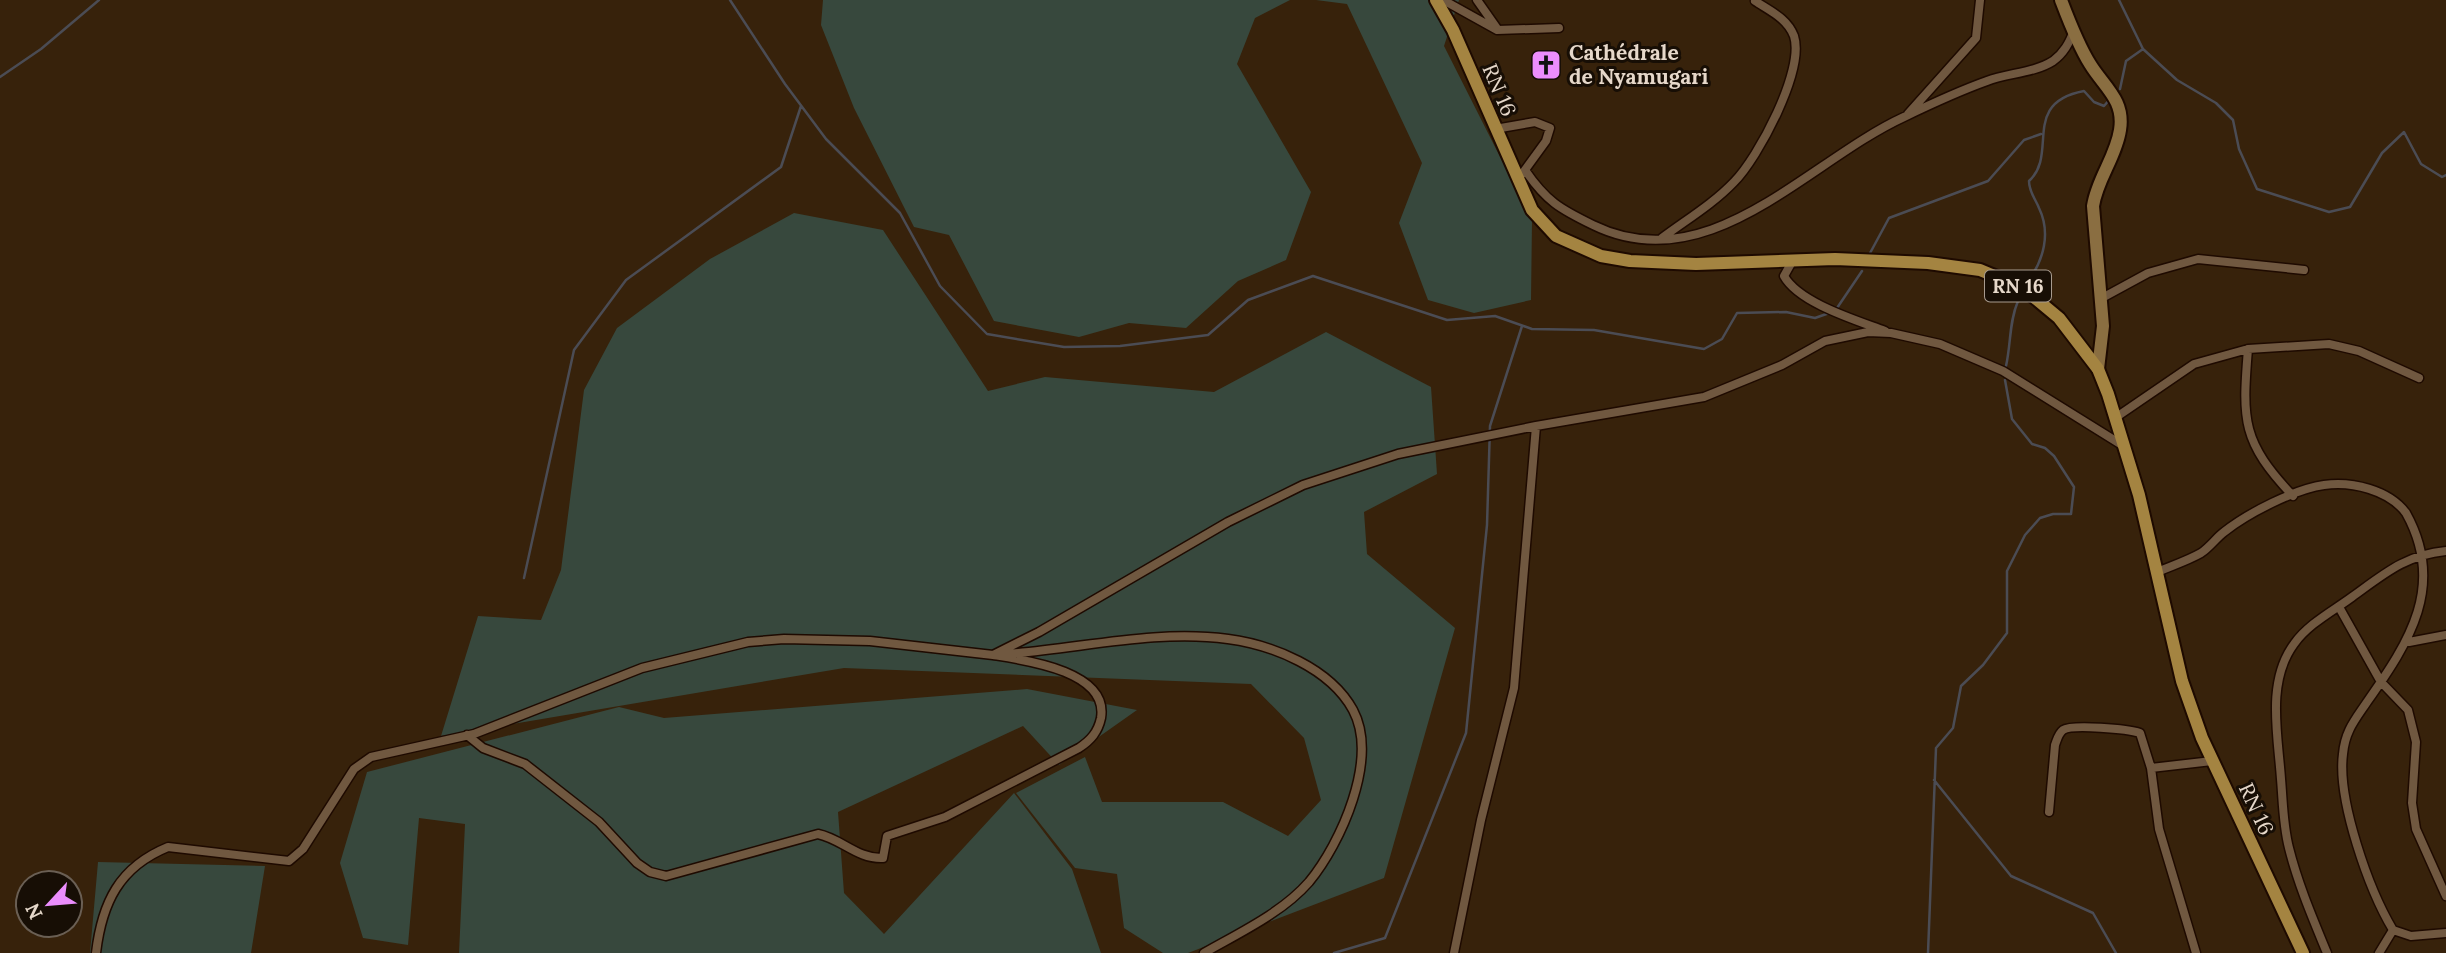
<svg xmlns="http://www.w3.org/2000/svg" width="2446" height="953" font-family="Lora,serif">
	<rect width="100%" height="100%" fill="#37220b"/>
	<path fill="#37483d" d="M823,0h467l-35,18 -18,46 74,128 -25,68 -48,21 -52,47 -57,-5 -50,14 -85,-16 -45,-86 -35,-8 -60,-119 -33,-83z
		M1316,0h143l-15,46 88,174 -1,80 -57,13 -46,-13 -29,-77 23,-60 -75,-159z
		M794,213l89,17 105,161 57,-14 169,15 112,-60 105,55 6,87 -73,38 3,42 88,74 -71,250 -196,75h-25l-39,-25 -7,-54 -42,-6 -59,-75 69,-36 17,45h121l65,34 33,-36 -17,-62 -53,-54 -407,-16 -403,68 37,-120 63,4 20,-50 23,-180 33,-62 93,-69z
		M1027,689l110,21 -78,55 -36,-39 -185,86 6,81 40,41 130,-141 58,76 29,84h-642l6,-129 -46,-6 -11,127 -45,-7 -23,-75 27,-91 252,-65 45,11z
		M98,862l167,4 -14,87h-161z"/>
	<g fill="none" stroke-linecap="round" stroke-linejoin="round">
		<path stroke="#4b4c54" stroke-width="2.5" d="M730,0l55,84 41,55 74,74 40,73 47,48 77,13 56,-1 88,-11 40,-35 65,-24 134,44 48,-4 37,13 62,1 110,19 18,-10 15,-26 49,-1 29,6 20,-7 27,-40
			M2119,0l24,49
			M0,77l41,-28 58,-49
			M2120,89l6,-28 17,-12 34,31 39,23 17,17 6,29 18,40 72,23 21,-5 32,-54 22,-21 17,32 21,13 4,-2
			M1869,255l20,-37 99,-37 36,-41 17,-6
			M2027,283c17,-23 24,-50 12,-75 -4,-10 -10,-16 -10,-27 30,-27 -9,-78 55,-90l10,11 10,4 6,-7
			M2006,366c5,-22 3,-44 12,-65
			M524,578l50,-228 52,-70 155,-113 20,-61
			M1934,780l77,96 82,37 23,40
			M1334,953l51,-15 81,-205 21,-208 3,-99 32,-100
			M1928,953l8,-205 17,-20 8,-42 22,-21 24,-32v-62l18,-36 15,-17 13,-4h18l3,-27 -20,-31 -9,-8 -13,-4 -20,-25 -7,-39"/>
		<g stroke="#1e0a00" stroke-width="11">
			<path id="minor" d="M1443,0l54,30 62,-2
				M1477,0l19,27
				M1908,114l68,-76 4,-38
				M1495,129l40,-7 15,6 -4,13 -24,33
				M1525,170c21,31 35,39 68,55 116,57 215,-64 311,-108 27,-13 55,-26 83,-36 21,-8 47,-8 66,-20 11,-8 16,-18 21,-30
				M1662,238c24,-18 51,-34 72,-56 24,-24 71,-112 60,-146 -7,-18 -24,-25 -39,-35
				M1793,260l-9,16c15,27 72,44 101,55
				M2102,298l46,-25 50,-14 106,11
				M2248,349c-6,72 -6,93 45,147
				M2115,418l79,-54 54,-15 81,-5 30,7 60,27
				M2157,572c14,-6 30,-11 44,-19 9,-6 15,-15 23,-21 24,-19 71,-43 100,-47 28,-4 65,5 82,28 40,72 4,128 -39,189 -12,18 -22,29 -24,52 -6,46 26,136 50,176l18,6 35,-3
				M2339,607l42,75 27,28 8,32 -4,61 4,26 30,67
				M2409,642l37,-7
				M1007,654c72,-5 148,-25 221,-15 45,6 102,29 125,71 26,49 -12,133 -44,172 -27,31 -70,51 -105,71
				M467,735l16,13 42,16 74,58 38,41 13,9 16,4 152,-42c24,5 39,25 65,24l4,-22 58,-19 134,-69c12,-8 19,-16 22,-30 8,-47 -76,-58 -108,-63
				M2049,812l6,-67c2,-5 3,-11 8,-15 9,-6 65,-1 77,3l11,35
				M96,953c6,-50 23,-86 72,-106l121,14 14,-12 51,-80 17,-12 103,-23 168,-66 106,-26 36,-3 86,2 123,14 46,-23 189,-110 75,-37 95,-31 138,-28 168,-29 78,-32 43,-24 43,-9 23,1 49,11 63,27 119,74
				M1454,953l27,-133 33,-132 22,-262
				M2196,953l-37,-124 -8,-61 61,-7
				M2327,953c-14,-34 -29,-69 -38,-105 -6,-23 -6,-46 -8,-69 -3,-44 -15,-97 13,-135 14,-20 39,-33 58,-47 32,-23 53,-42 94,-46
				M2379,953l14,-23"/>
		</g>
		<g stroke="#1e0a00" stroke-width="16">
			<path id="secondary" d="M2061,0c8,21 17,45 29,64 14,23 35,36 30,66 -4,27 -23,49 -27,76l10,120 -5,43"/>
		</g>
		<g stroke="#1e0a00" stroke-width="16">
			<path id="primary" d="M1436,0l17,30 79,180 24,26 45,20 29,5 66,3 139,-5 93,4 52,7 43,18 36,30 39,51 10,25 31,101 43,186 20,57 101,215"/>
		</g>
		<use href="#minor" stroke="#705840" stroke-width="8"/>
		<use href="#secondary" stroke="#8a6e41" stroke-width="12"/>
		<use href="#primary" stroke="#a48441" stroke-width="12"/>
	</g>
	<defs>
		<g id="church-square" transform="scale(1.575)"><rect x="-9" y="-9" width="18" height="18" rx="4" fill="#eb8dfc" stroke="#170e05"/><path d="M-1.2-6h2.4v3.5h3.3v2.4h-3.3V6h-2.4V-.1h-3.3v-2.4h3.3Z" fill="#111"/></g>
	</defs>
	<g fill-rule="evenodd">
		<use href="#church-square" x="1546" y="65"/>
	</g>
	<g text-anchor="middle" stroke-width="6" stroke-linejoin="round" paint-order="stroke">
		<rect fill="#170e05" stroke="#a89b8f" stroke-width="2" x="1985" y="270.5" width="66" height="31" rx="5"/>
		<g font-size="19" font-weight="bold" fill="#e6d8ca">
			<text x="2018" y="293">RN 16</text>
		</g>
		<g font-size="21" font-weight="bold" fill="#e6d8ca" stroke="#170e05" text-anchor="start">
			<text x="1569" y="60">Cathédrale<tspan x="1569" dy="24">de Nyamugari</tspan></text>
		</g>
		<g font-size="21" fill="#e6d8ca" stroke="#170e05">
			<text transform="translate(1499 90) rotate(67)" y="7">RN 16</text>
			<text transform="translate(2256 809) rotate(65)" y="7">RN 16</text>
		</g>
	</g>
	<g transform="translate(49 904) rotate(244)"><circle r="33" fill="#170e05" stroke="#6a5f54" stroke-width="2"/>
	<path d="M0-5L12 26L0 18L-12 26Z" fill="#eb8dfc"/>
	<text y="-10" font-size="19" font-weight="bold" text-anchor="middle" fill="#e6d8ca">N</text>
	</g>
</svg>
